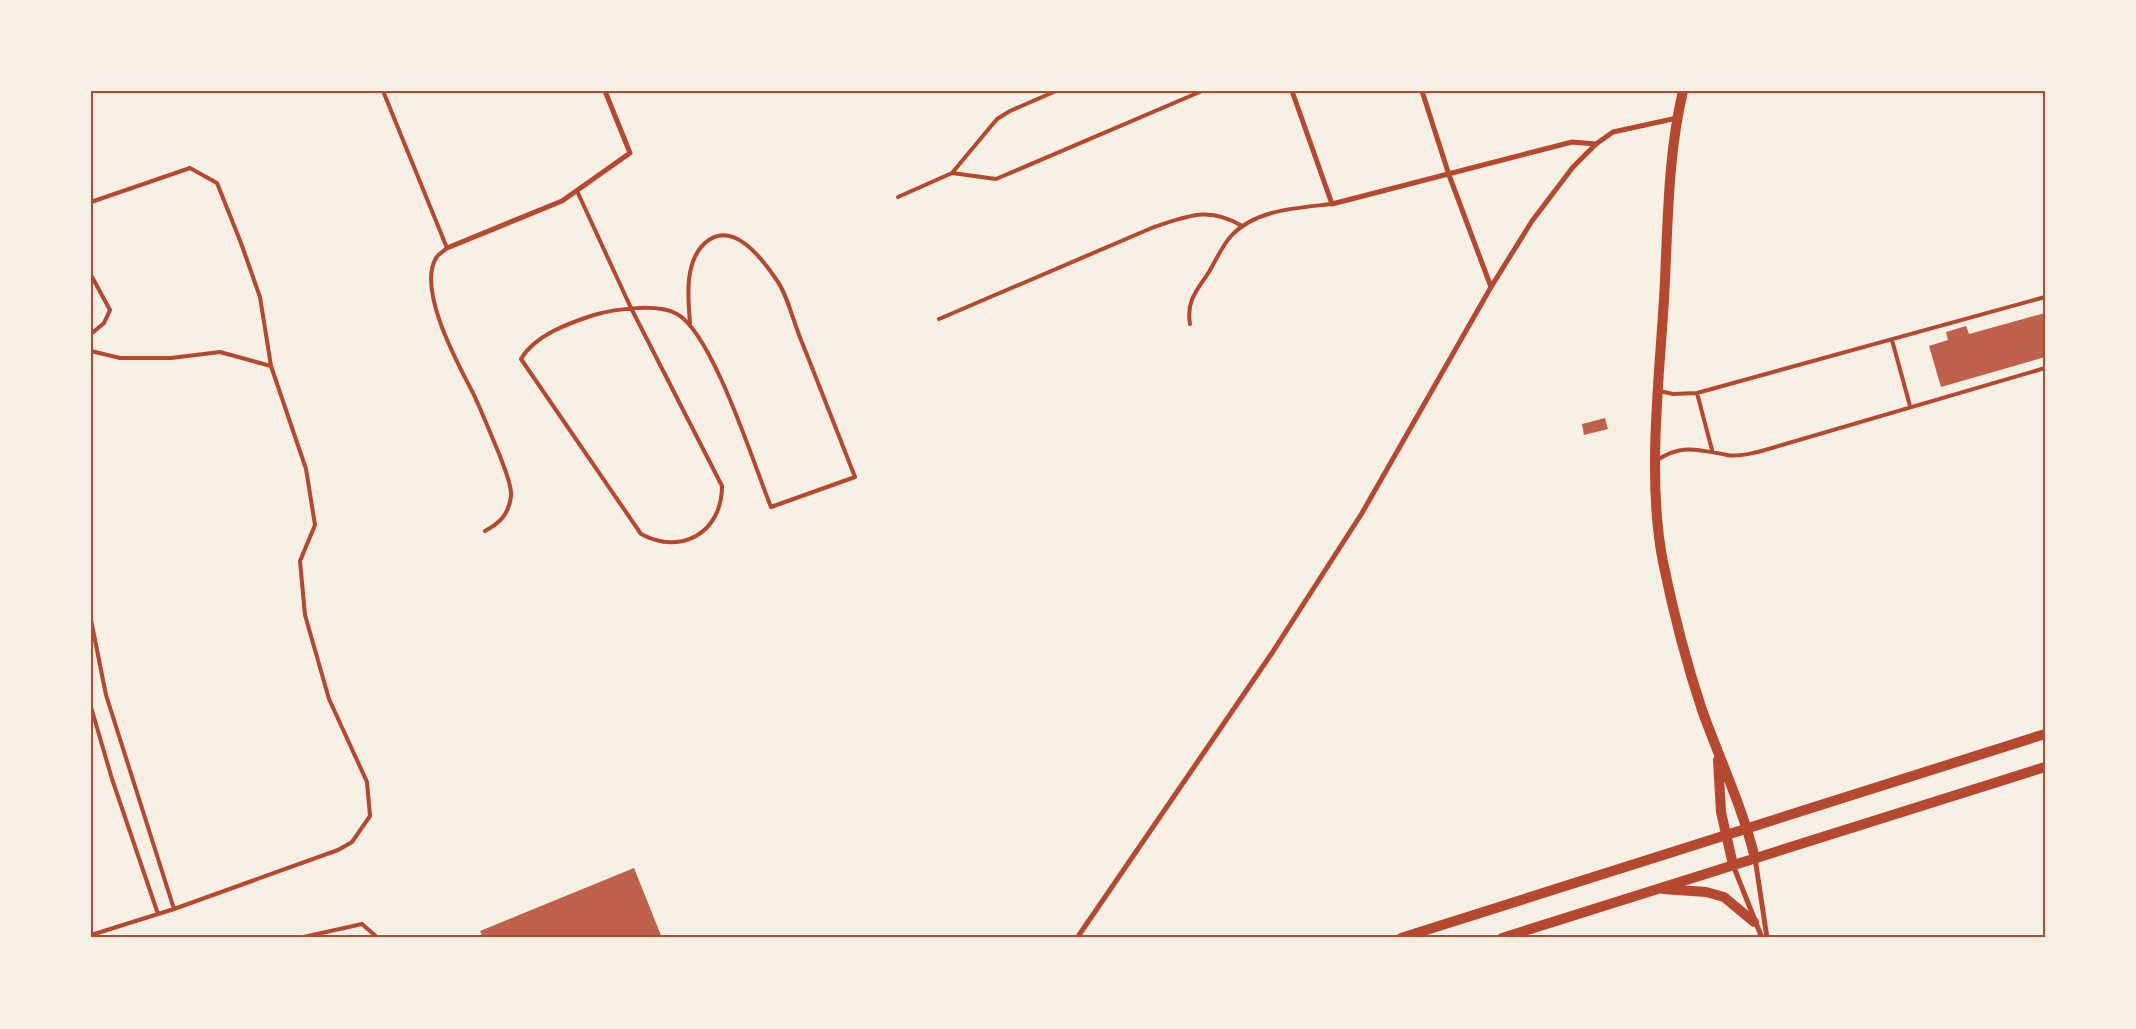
<svg xmlns="http://www.w3.org/2000/svg" width="2136" height="1029" font-family="Montserrat,sans-serif">
	<rect width="100%" height="100%" fill="#f6efe4"/>
	<path fill="#bf614a" d="M2045,313v44l-104,30 -12,-41 19,-6 -2,-8 20,-6 3,8z
		M1605,418l3,11 -24,6 -2,-11z
		M634,868l28,70h-179l-3,-7z"/>
	<g fill="none" stroke-linecap="round" stroke-linejoin="round">
		<path stroke="#b5482f" stroke-width="4" d="M383,91l64,157c-3,3 -9,6 -11,10 -19,32 22,106 37,135 10,21 18,42 27,63 4,12 12,28 11,40 -2,18 -11,27 -26,35
			M952,173l44,6 206,-88
			M577,191l54,117 91,178c0,46 -40,70 -81,48l-120,-175c14,-24 48,-36 73,-44 21,-6 63,-12 83,-1 36,20 77,151 94,193l84,-30c-19,-48 -37,-95 -56,-142 -7,-18 -12,-41 -23,-56 -15,-22 -44,-60 -71,-36 -21,19 -17,55 -15,80
			M898,197l54,-24 45,-54 13,-8 46,-20
			M91,202l99,-34 27,15 24,60 19,54 11,69 35,103 9,56 -15,36 5,54 24,84 38,83 3,34 -18,26 -14,8 -164,59 -83,26
			M91,275l19,35 -6,13 -13,11
			M939,319l215,-92c34,-11 55,-21 88,-1
			M1190,324c-4,-23 7,-34 19,-52 7,-12 13,-26 22,-36 25,-27 67,-28 101,-32
			M1892,340l18,66
			M91,351l29,7h51l49,-6 51,14
			M1659,391l14,3 24,-1 348,-96
			M1697,393l15,57
			M1656,461c25,-18 44,-11 71,-6 10,2 21,-1 31,-3l287,-84
			M91,620l15,75 68,214
			M91,707l21,72 46,135
			M299,938l63,-14 16,14"/>
		<path stroke="#b5482f" stroke-width="5" d="M1292,91l40,113 240,-62 24,2
			M1422,91l27,84 42,112
			M447,248l115,-47 68,-48 -25,-62
			M1755,858l12,80
			M1733,865l29,73
			M1077,938l195,-285 90,-140 129,-226 41,-66 41,-54 23,-23 17,-12 64,-14"/>
		<path stroke="#b5482f" stroke-width="10" d="M1683,91c-16,67 -15,139 -19,208 -5,82 -17,182 -1,263 10,49 23,100 39,148 18,50 40,96 53,148
			M1718,760l3,52 12,53
			M1663,889l43,3 18,5 30,25
			M1401,938l644,-204
			M1502,938l543,-171"/>
	</g>
	<rect width="2136" height="1029" fill="none" stroke="#f6efe4" stroke-width="185"/>
	<rect x="92" y="92" width="1952" height="844" fill="none" stroke="#b5482f" stroke-width="2"/>
</svg>
